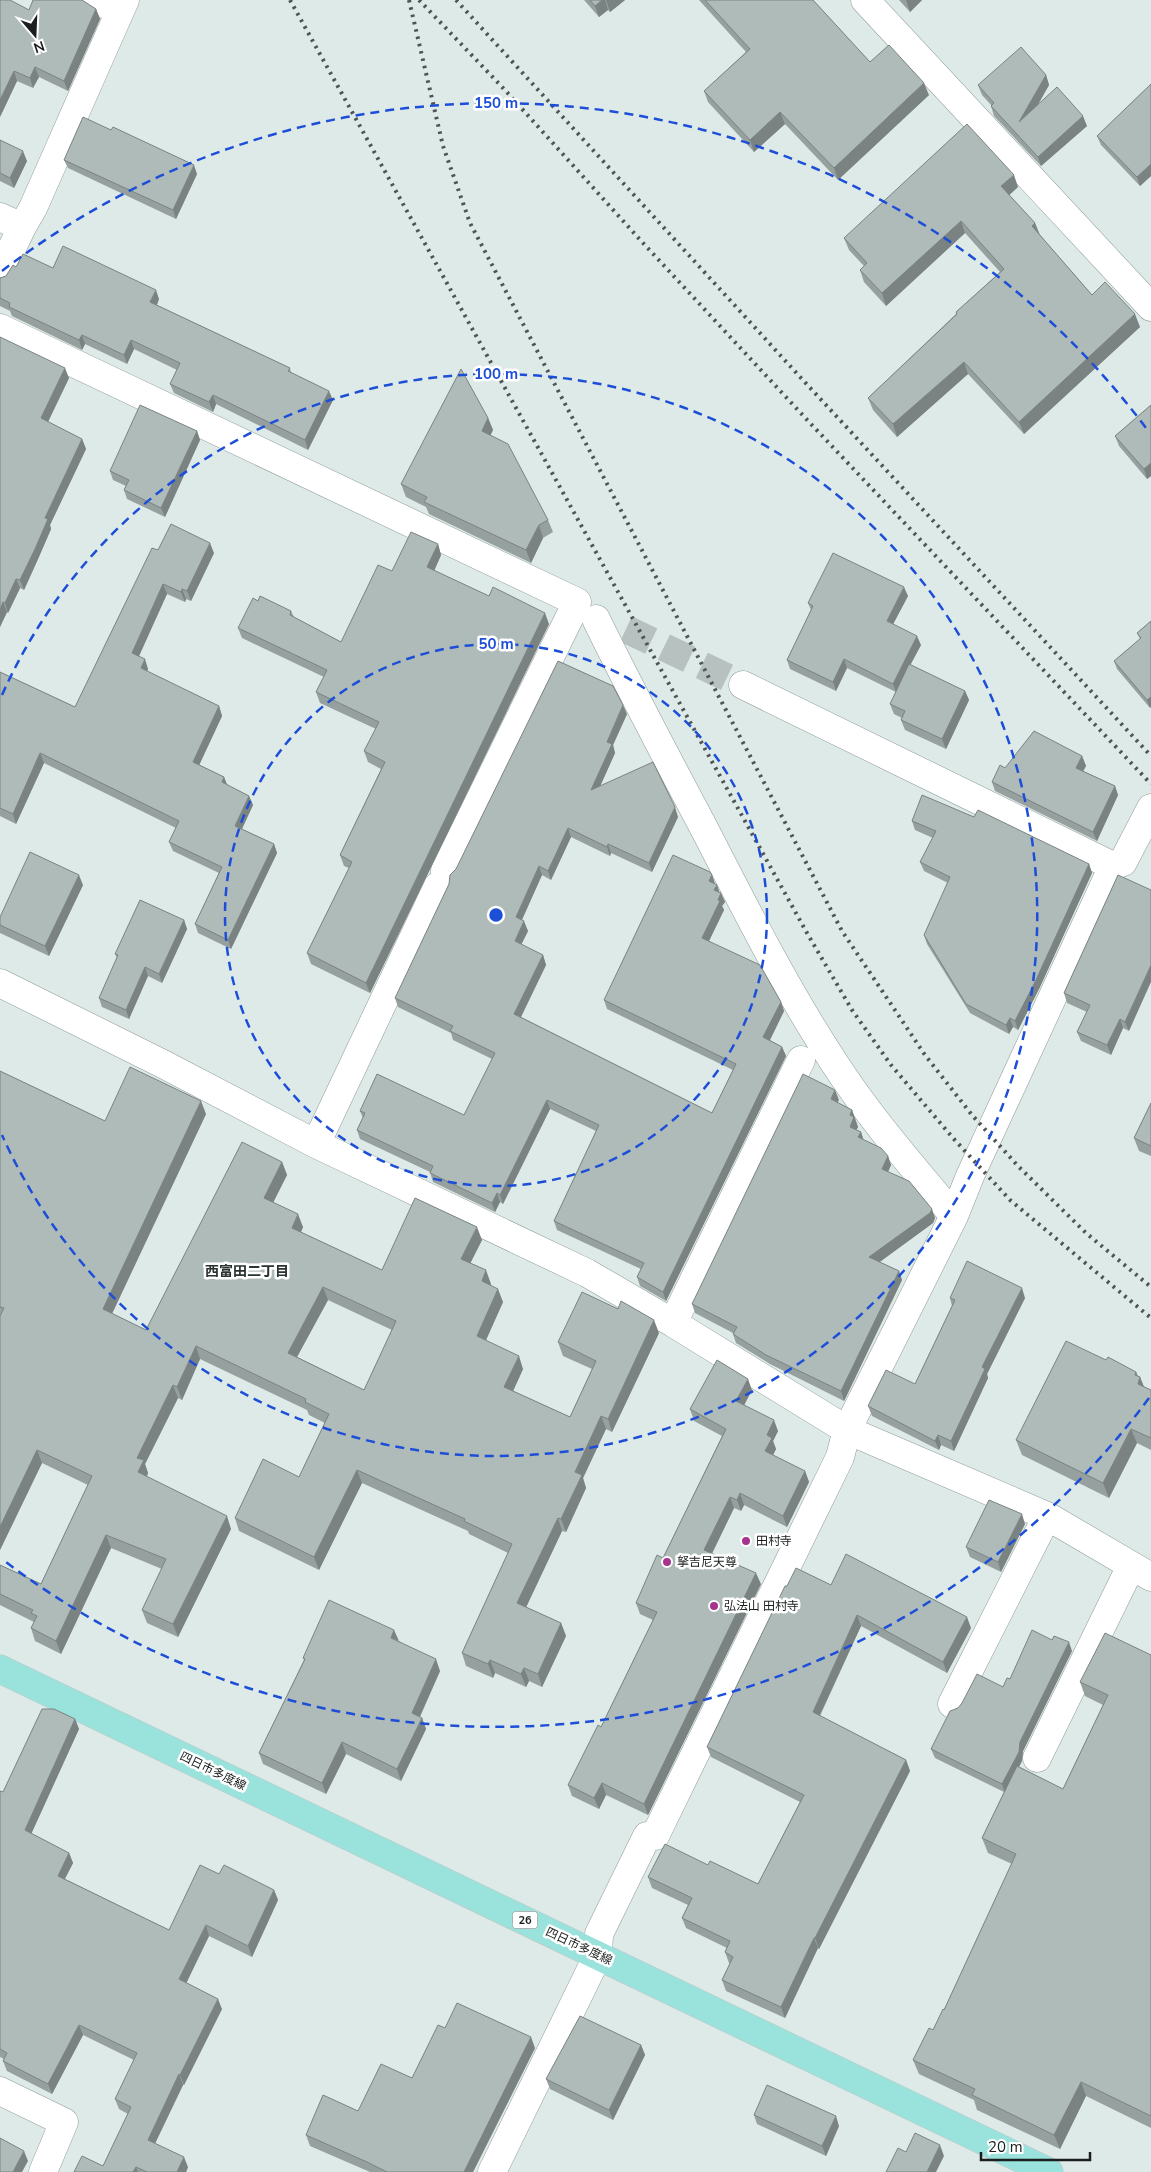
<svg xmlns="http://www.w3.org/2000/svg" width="1151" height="2172" font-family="'Nunito Sans','Noto Sans JP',sans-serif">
	<rect width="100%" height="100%" fill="#ddeae8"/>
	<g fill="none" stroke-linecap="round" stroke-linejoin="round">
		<path stroke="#b6c1c0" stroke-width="28" stroke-dasharray="28 14" stroke-linecap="butt" d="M626,629l117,56"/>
		<g stroke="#8f9b99" stroke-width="29">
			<path id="minor" d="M97,0l23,11
				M865,0l286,307
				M0,217l22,10 -22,46
				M22,227l11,-19 92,-208
				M0,328l577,274 -132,269
				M596,619c35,72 73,143 111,215 40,78 80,157 128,230 35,54 78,103 119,152
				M743,685l370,181
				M0,983l163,81 153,80 271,129 86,50 174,107 200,86 104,61
				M316,1144l122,-258
				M673,1323l128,-263
				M952,1704l95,-188
				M1037,1758l94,-192
				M0,2091l64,31 -21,50
				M492,2172l106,-217 1,-21 48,-98h8l185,-379 7,-27 107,-214 16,-40 143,-310 10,-4 28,-54"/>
		</g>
		<g stroke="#c3c5c4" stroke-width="29">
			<path id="primary" d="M0,1669l1049,503"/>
		</g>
		<use href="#minor" stroke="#fff" stroke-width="28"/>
		<use href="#primary" stroke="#9ae2dc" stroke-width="28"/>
		<path stroke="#4e5554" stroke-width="4" stroke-dasharray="2.5 5" stroke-linecap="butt" d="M290,0l517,933 45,77 39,55 62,73 57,62 141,118
			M409,0l34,146 27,77 372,708 83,124 47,60 46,51 68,67 65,54
			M419,0l86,90 138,153 168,181 340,360
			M456,0l345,378 350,378"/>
	</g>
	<path fill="#96a19f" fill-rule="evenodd" d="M584,0h41l-15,12 -2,-2 -9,7z
		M699,0h114l57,62 59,33 -91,85 -53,-56 -31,28 -46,-50 -4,-11 42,-39z
		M899,0h23l-12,12z
		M96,9l4,10 -32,72 -29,-14 -6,11 -16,-7 -17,36 29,-107z
		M1046,75l3,10 -11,20 49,21 -46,40 -47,-50 -3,-10v-1l-9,-10 -4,-10z
		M1151,84v92l-11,10 -39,-41 -4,-9z
		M0,140l27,21 -13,27 -14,-7z
		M64,160l133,14 -21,45 -108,-51z
		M1018,187l-9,8 26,28 5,12 52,60 48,32 -116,107 -56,-60 -71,63 -24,-27 -5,-12 88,-84v-2l44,-40 -35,-39 -79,73 -22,-24 -4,-12 4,-4 -15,-16 -5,-12z
		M16,267l37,1 106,31 -2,6 133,63 1,5 42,27 -25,50 -92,-46 -3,8 -39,-19 -4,-9 7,-14 -43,-21 -7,15 -42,-20 -3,6 -70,-34 -2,-5 -10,-5v-28l6,-2z
		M0,337l69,41 -21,44 34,17 4,10 -36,76 1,4 -13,30 -14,31 -4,-2 -12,25 -1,-1 -7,15z
		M1151,405v71l-4,3 -28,-33 -4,-10z
		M488,418l5,12 -3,6 58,84 5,12 -10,6 -12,25 -102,-49 -3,-7 -20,-10 -5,-13z
		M197,431l3,9 -35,77 -38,-18 -3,-9 2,-4 -13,-6 -3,-9z
		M438,544l3,11 -7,16 115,53 -179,369 -59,-29 -4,-11 42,-85 -5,-2 -4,-11 41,-86 -13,-7 -4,-11 12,-22 -56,-26 -4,-11 8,-15 -82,-39 -4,-10 53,-17 3,6 47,25 51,-71z
		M158,550l56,3 -23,48 -5,-2 -1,3 -18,-8 -29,62 10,13 -1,3 72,34 3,10 -23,49 25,12 3,8 22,11 4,9 -11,24 32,15 3,9 -46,96 -33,-16 -3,-9 24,-51 -46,-22 -4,-9 7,-14 -132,-65 -28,61 -16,-8v-144l75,35z
		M908,596l-15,28 28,21 -11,20 55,26 4,9 -23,49 -41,-19 -4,-10 1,-2 -8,-4 -4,-10 6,-12 -49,-24 -11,23 -46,-22 -3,-9 24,-50 -3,-7z
		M1151,621l-1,87 -33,-39 -3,-8 26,-22 -3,-6z
		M627,714l-14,31 2,8 -15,33 78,31 -26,55 -41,-19 -1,3 -39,-19 -20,43 -9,-5 -20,45 6,11 -7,14 22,10 3,10 -25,52 191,96 21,-43 -126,-61 -3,-9 108,-125 3,9 2,1 2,7 6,10 -3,4 2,4 -15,31 72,61 3,9 -14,29 12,7 4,9 -120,245 -26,-15 -3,-9 4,-8 -84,-39 -3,-9 42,-90 -46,-22 -47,95 -3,-2 -5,10 -62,-30 -3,-10 -70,-33 -3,-9 6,-12 -3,-7 104,4 28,-56 -39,-19 -2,-7 -53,-26 -3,-9z
		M1082,756l4,10 -3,5 32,15 3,9 -21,46 -102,-50 -3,-9 13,-14z
		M912,821l177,43 3,9 -53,116 -21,41 -5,-3 -4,7 -39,-21 -43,-69 -3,-9 24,-52 -24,-12 -4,-9 13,-24 -18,-8z
		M1118,875l11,156 -6,-3 -12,27 -30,-14 -4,-9 10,-20 -20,-9 -3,-10z
		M83,885l-34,71 -49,-23v-16z
		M184,920l3,9 -25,54 -14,-7 -19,43 -27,-12 -3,-9 18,-40 -2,-4z
		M0,1071l105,50 101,-7 -94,200 34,16 136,-168 5,13 -14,27 30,25 -2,5 81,38 100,-30 -12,23 21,21 -1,1 13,17 -17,38 37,29 -10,22 57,26 22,-48 -29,-13 -5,-14 101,-9 -47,99 -6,-3 -23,49 3,10 -20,44 -4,-1 -36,76 35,16 5,13 -24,51 -13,-6 -3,6 -31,-14 -2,5 -27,-12 -4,-13 46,-100 -39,-19 -1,-3 -106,-48 -43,87 -80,-39 -4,-13 64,-41 26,-54 -16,-8 -2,-5 -107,-51 -18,41 -4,-2 -33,66 3,9 -1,4 84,52 -53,108 -31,-14 -5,-13 20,-41 -51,-21 -50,106 -26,-13 -4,-13 3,-6 -34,-17v-40l41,19 47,-99 -46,-22 -42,87zM328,1300l64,30 -28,60 -67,-33z
		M839,1100l-2,3 15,7 6,17 -2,3 5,2 2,8 25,16 3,9 -3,7 47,46 -2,5 -54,39 20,9 3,9 -58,121 -74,-37 -34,-21 -3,-9v-1l-38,-20 -3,-9z
		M1151,1103v53l-12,-5 -5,-13z
		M950,1298h75l-38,76 1,4 -34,73 -13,-6 -2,5 -67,-34 -4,-10 47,-22 37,-78z
		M1106,1360l30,12 2,4 2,1 4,10 7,3v60l-14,-7 -28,55 -87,-43 -6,-15z
		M752,1390l-8,15 34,26 -5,10 3,8 -3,6 32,16 4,11 -22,45 -43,-22 -3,6 -7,-3 -22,46 49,30 -113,231 -42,-20 -7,14 -27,-13 -4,-11 33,-58 52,-107 -13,-6 -4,-11 27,-45 59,-122 -28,-15 -4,-12z
		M1025,1524l-24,48 -31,-15 -4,-10z
		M831,1585l140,43 -24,45 -86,-47 -41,90 86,44 4,11 -91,178 -1,-1 -33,70 -59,-27 -4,-11 8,-16 -1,-1 -4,-11 2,-4 -41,-20 -4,-10 6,-13 -36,-17 -4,-11 110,7 42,-82 -89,-45 -4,-10 80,-161z
		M399,1641l41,30 -20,46 2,1 4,11 -25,52 -55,-27 -20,40 -63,-30 -4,-11 45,-93 -1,-2z
		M1072,1651l-49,100 -1,10 -3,6 44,22 40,-84 -18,-9 -5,-14 71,-27v473l-65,-32 -26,53 -83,-39 -3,-10 -55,-26 -6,-14 20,-30 11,-20 68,-146 -24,-11 -6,-15 22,-46 -69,-34 -4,-9 27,-41 45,-21 7,-8z
		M75,1719l4,10 -48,105 38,19 4,10 -8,16 104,51 50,-56 55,16 4,10 -26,57 -43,-21 -23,47 36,26 -38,76h-1l-28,58 33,24 -2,5h-112l29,-6 25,-52 -9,-5 -4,-10 19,-39 -51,-25 -31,59 -45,-23 -4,-10 1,-2 -4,-2v-266l3,1z
		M445,2028l90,20 -62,124h-103l-60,-26 -4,-11 52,-24 54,-33z
		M641,2045l4,10 -32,65 -63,-31 -4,-10z
		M754,2115l85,11 -13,30 -69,-32z"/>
	<path fill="#7a8382" d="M602,0h3l3,10 -9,7 -4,-11z
		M606,0h19l-15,12z
		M906,0h16l-12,12z
		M96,9l4,10 -32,72 -4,-10z
		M35,67l4,10 -6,11 -3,-10z
		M14,71l3,10 -17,36v-17z
		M1046,75l3,10 -27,47 -3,-10z
		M924,83l5,12 -91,85 -4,-12z
		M780,112l5,12 -31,28 -4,-12z
		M1083,116l4,10 -46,40 -3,-9z
		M23,151l4,10 -13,27 -4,-10z
		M1151,164v12l-11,10 -3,-9z
		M194,165l3,9 -21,45 -3,-9z
		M1014,175l4,12 -13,12 -4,-13z
		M961,221l4,12 -79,73 -4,-13z
		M1035,223l5,13 -8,-10z
		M156,290l3,9 -5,13 -4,-10z
		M1135,314l5,13 -116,107 -5,-12z
		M82,335l3,9 -3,6 -3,-10z
		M131,340l3,9 -7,15 -3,-9z
		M964,362l4,12 -71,63 -4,-13z
		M65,368l4,10 -24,50 -4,-10z
		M329,391l4,9 -25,50 -3,-10z
		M213,395l3,9 -3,8 -4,-10z
		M488,418l5,12 -7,14 -4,-13z
		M197,431l3,9 -35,77 -4,-9z
		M82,439l4,10 -36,76 1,4 -13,30 -14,31 -4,-10 25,-62z
		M1151,463v13l-4,3 -3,-10z
		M539,525l4,13 -12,25 -5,-13z
		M210,543l4,10 -23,48 -4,-10z
		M438,544l3,11 -10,23 -4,-11z
		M16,579l4,9 -12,25 -3,-10z
		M163,584l4,10 -31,69 -4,-10z
		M904,587l4,9 -18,34 -3,-9z
		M182,589l4,10 -1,3 -4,-10z
		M3,602l4,10 -7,15v-17z
		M545,613l4,11 -179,369 -4,-10z
		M917,636l4,9 -25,47 -3,-8z
		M145,659l3,10 -4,9 -3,-10z
		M844,659l3,9 -11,23 -3,-9z
		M965,691l4,9 -23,49 -4,-10z
		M1151,697v10l-1,1 -3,-8z
		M623,705l4,9 -14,31 2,8 -21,47 -3,-10 16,-48z
		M219,706l3,10 -26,56 -3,-10z
		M40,753l4,10 -28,61 -3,-10z
		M1082,756l4,10 -6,11 -4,-9z
		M224,777l4,10 -6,-5z
		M1115,786l3,9 -21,46 -4,-9z
		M249,796l4,9 -14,30 -4,-9z
		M675,807l3,10 -26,55 -3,-9z
		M568,828l3,9 -20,43 -3,-9z
		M274,844l3,9 -46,96 -3,-9z
		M608,844l3,9 -1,3 -3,-9z
		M1089,864l3,9 -53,116 -21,41 -3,-9z
		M539,866l3,9 -23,51 -3,-9z
		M79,875l4,10 -34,71 -4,-10z
		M712,875l3,9 -3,6 -3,-9z
		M717,885l3,9 -6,-4z
		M721,893l4,9 -3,4 2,4 -18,37 -4,-9z
		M184,920l3,9 -25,54 -3,-9z
		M524,921l4,10 -10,20 -3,-10z
		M543,955l3,10 -28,58 -4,-9z
		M1151,965v17l-22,49 -4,-9z
		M145,967l3,9 -19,43 -3,-9z
		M781,1002l3,9 -17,35 -4,-9z
		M1010,1018l3,9 -4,7 -3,-9z
		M1120,1019l3,9 -12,27 -4,-10z
		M782,1047l4,9 -120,245 -3,-9z
		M835,1090l4,10 -5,9 -3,-10z
		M547,1100l3,9 -47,95 -3,-9z
		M201,1101l5,13 -98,208 -5,-13z
		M852,1110l6,17 -5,9 -3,-9v-12z
		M861,1132l3,9 -6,-4z
		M888,1156l3,9 -6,13 -3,-9z
		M282,1162l5,13 -18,36 -5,-13z
		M497,1193l3,9 -5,10 -3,-9z
		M932,1209l3,9 -2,5 -60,44 -4,-10z
		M298,1214l5,13 -6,14 -5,-13z
		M477,1227l5,13 -16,32 -5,-13z
		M486,1270l5,14 -5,10 -4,-13z
		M899,1271l3,9 -58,121 -3,-10z
		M323,1287l5,13 -36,66 -4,-13z
		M1022,1288l3,10 -38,76 1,4 -34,73 -3,-10 31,-74z
		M498,1289l5,13 -21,47 -5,-13z
		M654,1320l5,13 -47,99 -4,-13z
		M196,1346l4,13 -18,41 -5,-13z
		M519,1356l4,13 -14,31 -5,-13z
		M1136,1372l3,8 1,-3 6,15 -3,6 -8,-23z
		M748,1379l4,11 -12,23 -4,-12z
		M173,1385l5,13 -33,66 3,9 -6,12 -4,-13 -1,-14z
		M601,1416l5,13 -23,49 3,10 -20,44 -5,-13 14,-47z
		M774,1420l4,11 -5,10 3,8 -7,14 -4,-12 2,-16z
		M1131,1429l6,14 -28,55 -6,-15z
		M938,1435l3,10 -2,5 -4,-9z
		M37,1450l5,13 -42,87v-23z
		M357,1470l5,13 -43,87 -5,-13z
		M805,1471l4,11 -22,45 -4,-11z
		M740,1493l4,12 -3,6 -4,-11z
		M730,1497l4,11 -26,53 -4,-11z
		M1022,1514l3,10 -24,48 -3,-10z
		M227,1516l4,13 -53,108 -5,-13z
		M558,1518l4,13 -40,85 -5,-13z
		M106,1535l5,13 -50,106 -5,-13z
		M756,1573l5,11 -113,231 -4,-11z
		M857,1615l4,11 -45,97 -3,-11z
		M967,1617l4,11 -24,45 -4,-11z
		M561,1623l5,13 -24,51 -4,-13z
		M394,1630l5,11 -8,-3z
		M1069,1642l3,9 -49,100 -1,10 -17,32 -3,-9 18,-42z
		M436,1659l4,12 -24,54 -4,-12z
		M490,1660l5,13 -2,5 -5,-14z
		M524,1668l5,13 -3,6 -5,-13z
		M422,1718l4,11 -25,52 -4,-12z
		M75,1719l4,10 -51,112 -3,-11z
		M342,1742l4,12 -20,40 -4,-11z
		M906,1760l4,11 -91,178 -4,-11z
		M602,1783l4,12 -7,14 -5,-11z
		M69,1853l4,10 -12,23 -3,-10z
		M274,1890l4,10 -26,57 -4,-11z
		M206,1925l3,11 -26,54 -4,-11z
		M814,1938l4,10 -33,70 -4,-11z
		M218,1999l4,10 -38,76 -4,-10z
		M79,2025l4,10 -31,59 -4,-10z
		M531,2037l4,11 -62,124h-9z
		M641,2045l4,10 -32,65 -4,-10z
		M179,2074l4,11 -31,65 -4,-10z
		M1081,2082l5,14 -26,53 -6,-14z
		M836,2116l3,10 -13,30 -4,-10z
		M940,2145l4,11 -8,16h-9z
		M24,2151l4,10 -6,11h-9z
		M184,2157l4,10 -2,5h-9z
		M136,2167l2,5h-5z"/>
	<path fill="#aebbb9" stroke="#7a8382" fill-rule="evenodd" d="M0,0h10l19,10 4,-10h49l14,9 -32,72 -29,-14 -5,11 -16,-7 -14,29z
		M590,0h12l-7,6z
		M705,0h108l57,62 19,-17 35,38 -90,85 -54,-56 -30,28 -46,-49 46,-42z
		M1021,47l25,28 -27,47 38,-35 26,29 -45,41 -47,-51 3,-3 -16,-18z
		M1151,84v80l-14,13 -40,-41z
		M83,117l28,13 2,-3 81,38 -21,45 -109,-50z
		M967,124l47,51 -13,11 34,37 -3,3 60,69 13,-13 30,32 -116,108 -55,-60 -71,62 -25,-26 89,-84 -1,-2 48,-43 -43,-48 -79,72 -22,-23 7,-7 -23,-25z
		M0,140l23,11 -13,27 -10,-5z
		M63,246l93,44 -6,12 140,66 -2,3 41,20 -24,49 -92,-45 -4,7 -39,-18 10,-21 -49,-23 -7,15 -42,-20 -3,5 -70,-33 1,-4 -10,-5v-20l6,-2 7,-11 3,2 7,-13 30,14z
		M0,337l65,31 -24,50 41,21 -37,79 3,1 -13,30 -15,31 -4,-1 -11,24 -2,-1 -3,8z
		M461,369l27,49 -6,13 26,13 40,76 -9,5 -13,25 -102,-48 3,-5 -26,-13z
		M140,405l57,26 -36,77 -37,-18 5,-10 -19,-9z
		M1151,405v58l-7,6 -29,-33z
		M171,524l39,19 -23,48 -5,-2 -1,3 -18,-8 -31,69 13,6 -4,9 78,38 -26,56 31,15 -2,5 27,14 -14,30 39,18 -46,96 -33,-16 27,-57 -53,-25 10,-21 -139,-68 -27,61 -13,-6v-136l75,35 77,-159 6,2z
		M411,532l27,12 -11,23 62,29 4,-9 52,26 -179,370 -59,-30 45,-91 -12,-7 45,-93 -21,-11 15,-29 -63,-30 11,-22 -89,-42 15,-30 5,3 2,-5 31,15 -1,4 51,27 37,-77 14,6z
		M833,553l71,34 -17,34 30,15 -24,48 -49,-25 -11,23 -46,-22 26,-54 -5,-3z
		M1151,621v76l-4,3 -33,-39 27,-23 -4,-5z
		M558,661l55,25 10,19 -16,37 5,2 -21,46 62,-28 22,45 -26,56 -41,-19 -1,3 -39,-19 -20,43 -9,-5 -23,51 8,4 -9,20 28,14 -29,59 198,99 24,-49 -132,-64 69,-145 37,17 2,3 -3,6 8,4 -3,5 7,3 -3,7 2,1 -18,37 58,27 21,37 -18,35 19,10 -119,245 -26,-15 7,-14 -90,-42 45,-96 -52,-25 -47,95 -3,-2 -5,10 -62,-30 3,-7 -76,-36 8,-17 -5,-2 17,-37 87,41 31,-62 -45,-22 3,-5 -58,-28 54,-114 1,-9 6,-6z
		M909,664l56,27 -23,48 -41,-19 4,-9 -15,-7z
		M1034,731l48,25 -6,12 39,18 -22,46 -101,-50 8,-17 5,3z
		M922,795l52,22 4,-7 111,54 -53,116 -21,41 -5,-3 -4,7 -40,-21 -42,-69 26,-58 -30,-15 16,-31 -24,-10z
		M30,852l49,23 -34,71 -45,-21v-8z
		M1118,875l33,15v75l-26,57 -5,-3 -13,26 -30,-13 13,-27 -26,-12z
		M140,900l44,20 -25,54 -14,-7 -19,43 -27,-12 19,-43 -3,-1z
		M130,1067l71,34 -98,208 43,21 96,-188 40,20 -18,36 34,16 -6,14 90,42 33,-72 62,29 -16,32 25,11 -4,11 16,8 -21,47 42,20 -15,31 66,30 26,-56 -38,-19 24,-50 36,17 3,-8 33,19 -46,99 -7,-3 -26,56 7,3 -21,44 -3,-1 -41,85 44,20 -23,51 -14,-6 -3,6 -31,-14 -2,4 -26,-11 50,-109 -48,-23 1,-2 -108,-49 -43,87 -79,-39 28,-59 36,18 30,-63 -24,-12 1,-3 -110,-53 -19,41 -4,-2 -36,73 7,2 -6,12 89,44 -54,108 -31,-14 24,-51 -60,-24 -50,106 -25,-13 6,-12 -6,-3 2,-3 -33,-16v-29l41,19 51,-108 -55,-26 -37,77v-211l4,-8 -4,-1v-236l105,50zM323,1287l73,34 -32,69 -76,-37z
		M803,1074l32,16 -4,9 21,11 -2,5 4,2 -4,10 11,5 -3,5 23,11 7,8 -6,13 27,12 23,28 -2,4 -61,44 30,14 -58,120 -75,-36 -33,-21 4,-7 -45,-23z
		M1151,1103v43l-17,-8z
		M967,1261l55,27 -40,79 3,2 -34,72 -13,-6 -3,6 -67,-35 18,-36 29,14 40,-84 -5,-2z
		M1066,1341l40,19 2,-3 28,15 -1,3 5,2 -2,7 13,6v48l-20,-9 -28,54 -87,-43z
		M717,1360l31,19 -12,22 38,19 -7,15 5,3 -7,13 40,20 -22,45 -43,-23 -3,7 -7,-3 -26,53 52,23 -112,231 -42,-21 -8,15 -26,-13 30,-60 3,2 56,-115 -21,-9 21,-48 6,3 63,-129 -36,-20z
		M989,1500l33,14 -24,48 -32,-15z
		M846,1554l121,63 -24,45 -86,-47 -44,97 93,48 -91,178h-1l-33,69 -59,-27 11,-23 -8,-5 5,-11 -48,-23 10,-20 -44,-21 17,-33 43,21 2,-4 48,23 46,-89 -97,-48 78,-161h2l9,-18 35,17z
		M329,1600l65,30 -3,8 45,21 -24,54 10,5 -25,51 -55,-27 -20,41 -63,-30 46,-94 -2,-1z
		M1032,1630l20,10 2,-4 15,6 -49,100 -1,10 -17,32 -71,-35 19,-38 8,-3 4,-5 15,-29 26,13 4,-9 3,1z
		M1105,1633l46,22v461l-70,-34 -27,53 -82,-40 3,-6 -62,-29 16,-32 4,2 10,-21 1,1 72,-156 -34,-16 35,-72 46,23 45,-94 -28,-13z
		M42,1709h12l21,10 -50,111 44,23 -11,23 111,54 31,-65 19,9 5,-9 50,25 -26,56 -42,-21 -27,54 39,20 -38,76 -1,-1 -31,66 36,17 -7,15h-30l-11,-5 -3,5h-59l8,-16 21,10 28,-59 -16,-8 22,-46 -58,-28 -31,59 -45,-23 4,-8 -7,-4v-258l3,1z
		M457,2003l74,34 -67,135h-77l-20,-10 -61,-27 17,-40 35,16 23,-47 31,14 26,-53 7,3z
		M580,2016l61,29 -32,65 -63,-31z
		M767,2085l69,31 -14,30 -68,-31z
		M915,2133l25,12 -13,27h-41l12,-24 8,4z
		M0,2138l24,13 -11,21h-13z"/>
	<g fill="none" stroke="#1d4ed8" stroke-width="2.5" stroke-dasharray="9 6">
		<circle cx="496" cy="915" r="271"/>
		<path d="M2 695A541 541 0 1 1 2 1135"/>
		<path d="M1149 1398A812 812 0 0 1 2 1559M2 271A812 812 0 0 1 1149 432"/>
	</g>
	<g fill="#a6338e" stroke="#fff" stroke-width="2">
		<circle cx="746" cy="1541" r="5"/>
		<circle cx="667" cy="1562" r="5"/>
		<circle cx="714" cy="1606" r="5"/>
	</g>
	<g text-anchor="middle" stroke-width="5" stroke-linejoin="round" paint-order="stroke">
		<rect fill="#fff" stroke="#5f6262" stroke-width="1" x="512.5" y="1911.5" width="25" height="17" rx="4"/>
		<g font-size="11" font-weight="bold" fill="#1a1f1e">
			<text x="525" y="1924">26</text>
		</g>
		<g font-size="12" fill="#1a1f1e" stroke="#fff" text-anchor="start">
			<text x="756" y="1545">田村寺</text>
			<text x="677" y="1566">拏吉尼天尊</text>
			<text x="724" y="1610">弘法山 田村寺</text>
		</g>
		<g font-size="12" fill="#1a1f1e" stroke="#fff">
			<text transform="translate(213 1771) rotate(26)" y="4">四日市多度線</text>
			<text transform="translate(579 1946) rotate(25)" y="4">四日市多度線</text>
		</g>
		<g font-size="14" font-weight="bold" fill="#293331" stroke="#fff">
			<text x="247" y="1276">西富田二丁目</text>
		</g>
	</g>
	<circle cx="496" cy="915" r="8" fill="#1d4ed8" stroke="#fff" stroke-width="2.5"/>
	<g font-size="15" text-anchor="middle" font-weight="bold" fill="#1d4ed8" stroke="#fff" stroke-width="5" stroke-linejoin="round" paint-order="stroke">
		<text x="496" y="108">150 m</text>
		<text x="496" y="379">100 m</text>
		<text x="496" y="649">50 m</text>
	</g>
	<g transform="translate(35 35) rotate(161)" stroke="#ffffff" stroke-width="4" paint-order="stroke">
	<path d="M0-4L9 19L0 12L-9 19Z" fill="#1a1f1e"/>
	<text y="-8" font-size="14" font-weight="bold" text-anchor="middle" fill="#1a1f1e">N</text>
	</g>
	<path d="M981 2152v8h109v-8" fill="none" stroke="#1a1f1e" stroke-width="2.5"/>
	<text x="988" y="2152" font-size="15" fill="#1a1f1e" stroke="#ffffff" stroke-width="4" paint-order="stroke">20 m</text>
</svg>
